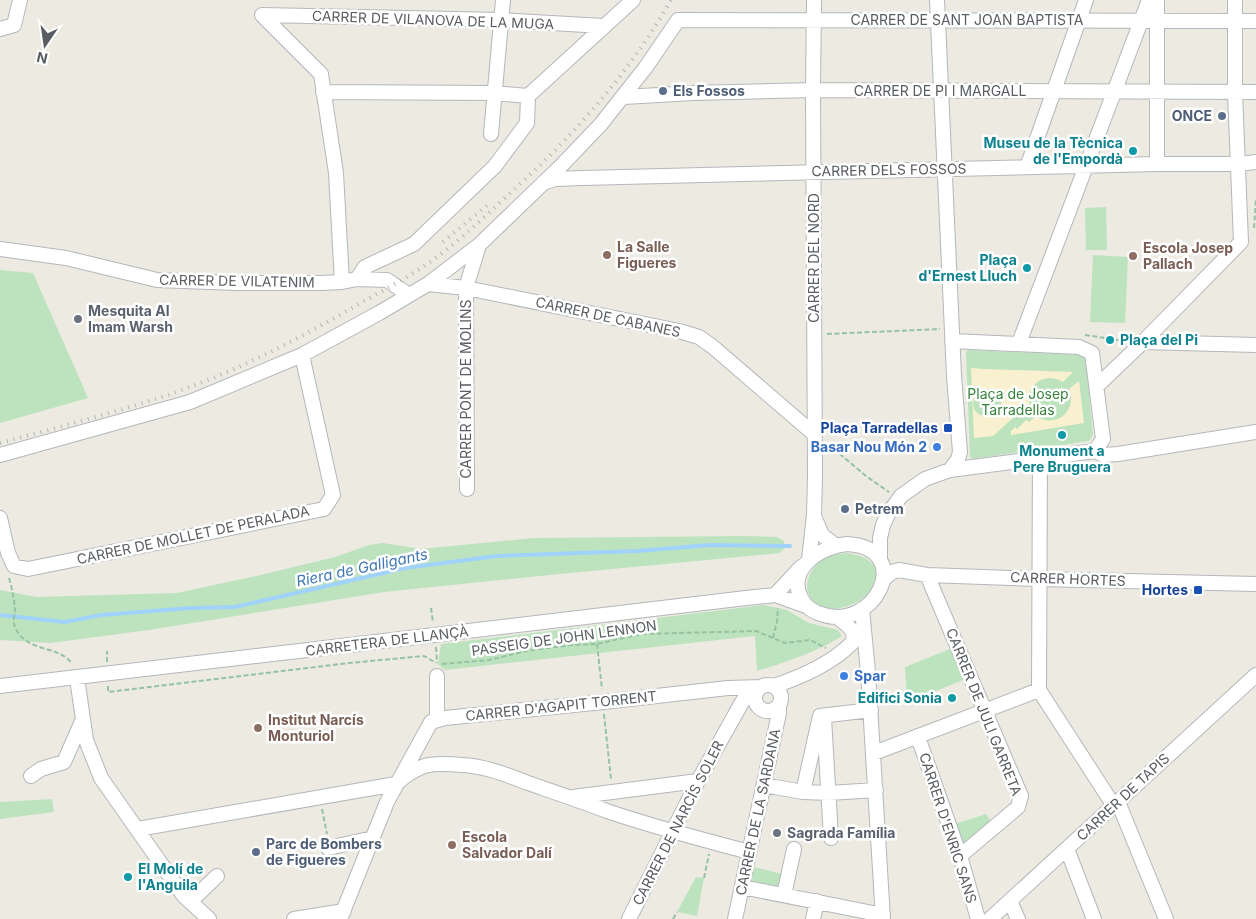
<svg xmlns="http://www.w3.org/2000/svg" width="1256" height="919" font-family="Inter,sans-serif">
	<rect width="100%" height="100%" fill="#eceae1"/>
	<path fill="#bde3be" d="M1106,207l1,43h-21l-1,-42z
		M1093,255l35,2 -3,66 -35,-1z
		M0,270l33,3 55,125 -88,25z
		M968,350l114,5 4,6 7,74 -4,6 -116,18 -3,-2 -4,-105z
		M744,536l33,1 7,4 1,7 -6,5 -219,21 -176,18 -235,38 -99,13 -50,-3v-50l36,7 141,-4 84,-18 74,-18 34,-12 14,-2 38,6 113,-11z
		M847,553c21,3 40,14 24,37 -11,15 -40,26 -56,13 -16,-13 -5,-37 10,-45 7,-4 15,-4 22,-5z
		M764,605l23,5 22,13 29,7 4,6c-26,16 -55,26 -85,35l-2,-35 -310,34 -7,-6 3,-20z
		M950,649l13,31 -47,19 -9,1 -2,-33z
		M52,799l2,13 -54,7v-17z
		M986,814l6,9 -30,24 -7,-23z
		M754,867l28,7 -3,13 -28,-6z
		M696,877l8,1 -7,38 -20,-4z"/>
	<path fill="#f9f0cf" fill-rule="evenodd" d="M971,368l12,1 90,3 -10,10c-21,-13 -42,8 -31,29l-2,-1 -10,8 -4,-3 -23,21 -19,2zM989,389l10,6c14,31 -42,26 -21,-2z
		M1079,381l5,42 -73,12v-4l4,-4 2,2 9,-9 3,2 7,-6c19,13 42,-4 33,-27z"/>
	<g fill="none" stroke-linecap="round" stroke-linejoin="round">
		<path stroke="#a0d2fc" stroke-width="4" d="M0,615l65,7 36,-7 90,-7 44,-1 170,-39 92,-12 140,-5 73,-6 80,1"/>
		<g stroke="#b4b7bb" stroke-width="16">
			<path id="minor" d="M937,0l17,376 6,76 -2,7 -8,11
				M262,15l239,5 102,6
				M262,15l59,59 15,99 6,109
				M0,29l14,-4 6,-25
				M323,92l171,1 34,3 105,-96
				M624,97l69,-4 120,-3 443,2
				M491,134l12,-134
				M1157,164v-164
				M1027,167l59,-167
				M543,183l12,-4 27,-1 575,-14h81l18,-2
				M0,249l66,9 91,22 80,3h84l21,-1 15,-3 30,1 22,15
				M357,279l8,-12 49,-23 81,-78 32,-43 1,-27
				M428,284l38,4 213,43 20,6 14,10 101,87
				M1143,342l113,3
				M1019,343l130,-343
				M1097,386l46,-44 98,-100 -6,-150v-92
				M1095,451l9,4 14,-1 138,-22
				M0,455l190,-53 112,-47 77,-42 49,-29 51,-39 82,-79 40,-42 45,-57 32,-47 578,1
				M1040,458l-1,232 75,116
				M467,489l-1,-201 13,-43
				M814,516l8,19 13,10
				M0,518l8,35 6,13 14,3 296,-60 9,-14 -31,-140
				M847,544c70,4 28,92 -29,69 -8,-3 -13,-7 -17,-15 -15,-30 21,-52 46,-54z
				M809,560l5,-45 1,-38 -2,-387 1,-90
				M880,560v-22l3,-13 5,-11 13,-18 24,-17 25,-9 145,-19 8,-12 -11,-86 -13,-6 -127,-6
				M927,575l94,221 -3,11 -58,49
				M884,579l8,-7 7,-2 28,5 112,4 217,5
				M775,595l26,-28
				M862,609l6,63 15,247
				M437,676v43
				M77,678l9,62 15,38 82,117 26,24
				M755 698a13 13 0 1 1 26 0a13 13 0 1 1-26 0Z
				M0,686c249,-29 497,-58 746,-88l29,-3 31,11
				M774,686c27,-9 57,-22 78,-43 6,-12 -6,-19 -15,-26
				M824,718l7,120
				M918,737l42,119 18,63
				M874,753l165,-63
				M31,776l10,-7 23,-7 19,-43
				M764,785l39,7 26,1 47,-3
				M803,792l17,-76 51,-6
				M573,797l125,-16
				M1118,802l48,117
				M138,829l258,-45c23,-21 36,-22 66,-19 23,1 45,10 66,18 26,9 53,18 79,28 46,16 94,28 142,41
				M328,848l45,-10
				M1067,849l27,70
				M742,887l141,28
				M784,895l10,-46
				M1010,901l8,18
				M190,902l27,-26
				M294,919l50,-8
				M340,919l47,-117 44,-80 14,-4 158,-16 125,-14 33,-1
				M629,919l69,-138 43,-77 5,-8 11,-5
				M735,919l44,-206v-8
				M813,919l4,-18
				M990,919l266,-244"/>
		</g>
		<path stroke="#95c2a3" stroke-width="2" stroke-dasharray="5 2.5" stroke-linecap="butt" d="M1254,228l2,-29
			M827,334l113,-5
			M1085,335l40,6
			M828,444l38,32 23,16
			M9,578c3,10 5,20 6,31 0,4 -2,11 -1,15 9,30 46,20 58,40
			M431,608l2,15
			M773,638l4,-17 1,-13
			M597,644l5,45
			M436,647l1,16
			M107,662v-11
			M442,664l47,-4 42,-10 42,-5 24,-1 44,-10 115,-3 29,12 25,-3 16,8
			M108,686v6l241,-29 75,-7 12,7
			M604,714l7,65
			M322,809l5,25
			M704,878l5,-24
			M673,919l4,-7"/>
		<use href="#minor" stroke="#fff" stroke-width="14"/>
		<path stroke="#b2b3b3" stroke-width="4" stroke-dasharray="1 6" stroke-linecap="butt" d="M443,242l48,-40
			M0,443c56,-15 113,-30 168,-48 67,-23 129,-55 191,-91 23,-13 46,-25 68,-40 25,-17 48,-38 70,-59 68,-60 129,-126 174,-205"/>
	</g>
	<g fill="#5c6f8a" stroke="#fff" stroke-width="2">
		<circle cx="663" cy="91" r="5"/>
		<circle cx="1222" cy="116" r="5"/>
		<circle cx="845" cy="509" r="5"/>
		<circle cx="256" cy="852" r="5"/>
	</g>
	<g fill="#0f9aa8" stroke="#fff" stroke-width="2">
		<circle cx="1133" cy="151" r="5"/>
		<circle cx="1027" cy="268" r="5"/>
		<circle cx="1110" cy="340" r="5"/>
		<circle cx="1062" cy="435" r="5"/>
		<circle cx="952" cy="698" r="5"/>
		<circle cx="128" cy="877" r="5"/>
	</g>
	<g fill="#8d6e63" stroke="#fff" stroke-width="2">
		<circle cx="607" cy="255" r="5"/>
		<circle cx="1133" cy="256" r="5"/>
		<circle cx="258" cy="728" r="5"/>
		<circle cx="452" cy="845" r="5"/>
	</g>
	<g fill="#6b7280" stroke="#fff" stroke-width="2">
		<circle cx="78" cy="319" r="5"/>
		<circle cx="777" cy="833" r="5"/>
	</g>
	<g fill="#1a4fb4" stroke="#fff" stroke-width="2">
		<rect x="943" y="423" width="10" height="10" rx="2.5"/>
		<rect x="1193" y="585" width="10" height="10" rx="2.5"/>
	</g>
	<g fill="#3f7fe0" stroke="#fff" stroke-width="2">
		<circle cx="937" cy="447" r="5"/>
		<circle cx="844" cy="676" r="5"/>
	</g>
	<g text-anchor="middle" stroke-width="5" stroke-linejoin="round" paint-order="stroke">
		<g font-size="14" fill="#595d61" stroke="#fff">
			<text transform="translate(433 20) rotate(2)" y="5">CARRER DE VILANOVA DE LA MUGA</text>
			<text x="967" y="25">CARRER DE SANT JOAN BAPTISTA</text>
			<text x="940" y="96">CARRER DE PI I MARGALL</text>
			<text transform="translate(889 170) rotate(-1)" y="5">CARRER DELS FOSSOS</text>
			<text transform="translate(814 258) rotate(-90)" y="5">CARRER DEL NORD</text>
			<text transform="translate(237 281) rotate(1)" y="5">CARRER DE VILATENIM</text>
			<text transform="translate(608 317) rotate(12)" y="5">CARRER DE CABANES</text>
			<text transform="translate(466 389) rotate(-90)" y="5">CARRER PONT DE MOLINS</text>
			<text transform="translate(193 535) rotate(-12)" y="5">CARRER DE MOLLET DE PERALADA</text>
			<text transform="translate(1068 579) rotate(2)" y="5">CARRER HORTES</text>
			<text transform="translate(564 638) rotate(-8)" y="5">PASSEIG DE JOHN LENNON</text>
			<text transform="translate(387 641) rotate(-7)" y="5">CARRETERA DE LLANÇÀ</text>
			<text transform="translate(561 706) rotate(-6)" y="5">CARRER D'AGAPIT TORRENT</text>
			<text transform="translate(984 712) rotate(68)" y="5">CARRER DE JULI GARRETA</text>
			<text transform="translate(1123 797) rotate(-43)" y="5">CARRER DE TAPIS</text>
			<text transform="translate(758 812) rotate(-78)" y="5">CARRER DE LA SARDANA</text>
			<text transform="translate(678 823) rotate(-63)" y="5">CARRER DE NARCÍS SOLER</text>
			<text transform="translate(948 828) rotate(72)" y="5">CARRER D'ENRIC SANS</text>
		</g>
		<g font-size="14" font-weight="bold" fill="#4e5e75" stroke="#fff" text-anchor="start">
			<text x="673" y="96">Els Fossos</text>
			<text x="1212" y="121" text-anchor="end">ONCE</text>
			<text x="855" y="514">Petrem</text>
			<text x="266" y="849">Parc de Bombers<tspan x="266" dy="16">de Figueres</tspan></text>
		</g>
		<g font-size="14" font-weight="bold" fill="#0d838f" stroke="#fff" text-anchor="end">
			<text x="1123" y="148">Museu de la Tècnica<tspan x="1123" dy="16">de l'Empordà</tspan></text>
			<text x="1017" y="265">Plaça<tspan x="1017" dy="16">d'Ernest Lluch</tspan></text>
			<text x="1120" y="345" text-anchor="start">Plaça del Pi</text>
			<text x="1062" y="456" text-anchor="middle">Monument a<tspan x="1062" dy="16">Pere Bruguera</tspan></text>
			<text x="942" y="703">Edifici Sonia</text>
			<text x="138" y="874" text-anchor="start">El Molí de<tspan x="138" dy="16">l'Anguila</tspan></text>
		</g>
		<g font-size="14" font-weight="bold" fill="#785e54" stroke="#fff" text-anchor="start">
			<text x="617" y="252">La Salle<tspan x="617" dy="16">Figueres</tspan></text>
			<text x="1143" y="253">Escola Josep<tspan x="1143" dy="16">Pallach</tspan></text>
			<text x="268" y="725">Institut Narcís<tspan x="268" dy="16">Monturiol</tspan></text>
			<text x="462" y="842">Escola<tspan x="462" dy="16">Salvador Dalí</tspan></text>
		</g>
		<g font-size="14" font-weight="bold" fill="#5b616d" stroke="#fff" text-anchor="start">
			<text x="88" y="316">Mesquita Al<tspan x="88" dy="16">Imam Warsh</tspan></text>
			<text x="787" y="838">Sagrada Família</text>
		</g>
		<g font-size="14" fill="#37833c" stroke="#fff">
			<text x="1018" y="399">Plaça de Josep<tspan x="1018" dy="16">Tarradellas</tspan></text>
		</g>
		<g font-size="14" font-weight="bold" fill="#164399" stroke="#fff" text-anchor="end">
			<text x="938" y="433">Plaça Tarradellas</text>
			<text x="1188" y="595">Hortes</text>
		</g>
		<g font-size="14" font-weight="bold" fill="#366cbe" stroke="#fff" text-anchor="end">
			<text x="927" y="452">Basar Nou Món 2</text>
			<text x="854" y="681" text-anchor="start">Spar</text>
		</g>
		<g font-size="15" font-style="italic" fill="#4178b6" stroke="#fff">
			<text transform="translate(362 568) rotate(-12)" y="5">Riera de Galligants</text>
		</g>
	</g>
	<g transform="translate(45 45) rotate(193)" stroke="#ffffff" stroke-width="4" paint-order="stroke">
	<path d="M0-4L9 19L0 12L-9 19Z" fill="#595d61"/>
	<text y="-8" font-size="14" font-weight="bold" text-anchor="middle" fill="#595d61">N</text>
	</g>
</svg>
